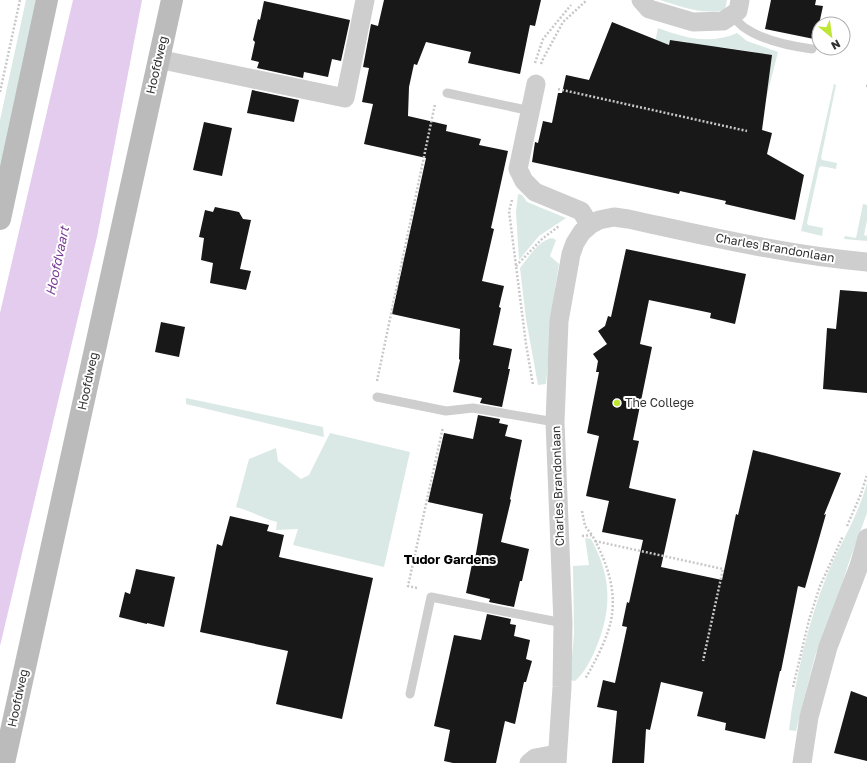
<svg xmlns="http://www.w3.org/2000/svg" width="867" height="763" font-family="'Golos Text',sans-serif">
	<rect width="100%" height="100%" fill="#fff"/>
	<path fill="#dae9e5" d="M26,0h11l-37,173v-53z
		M660,0h67l-2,10c-22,5 -44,-3 -65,-10z
		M658,28c27,10 52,17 79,5l10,8 31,11 -13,51 -9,-51 -36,-5 -1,3 -31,-4v-4l-18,-2 -3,16 -25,48z
		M834,84l2,1 -15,73 1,2 15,3 -1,6 -15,-3 -2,2 -12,55 1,2 15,3 -1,8 -21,-5z
		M518,194l4,1 5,7 39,16 -27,18 -20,24 -3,-48z
		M863,204l4,1v15l-3,15 3,1v5l-23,-2 1,-3 11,2z
		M552,238l4,2 -6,16 9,8 -4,25 -9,95 -8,1 -12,-66 -6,-51c8,-10 19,-28 32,-30z
		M186,398l137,29 1,10 -138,-33z
		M330,433l80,19 -26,115 -91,-22 5,-16 -22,1 1,-8c-15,-4 -26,-11 -41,-15l13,-48 27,-11 2,13 23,18 8,-4z
		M867,483v30l-19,52 -10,33 -23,58 -19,75 -7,-1c6,-51 19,-108 38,-155 13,-31 31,-59 40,-92z
		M585,538l6,1c21,38 21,70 5,109 -5,12 -11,24 -21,33l-5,-1 4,-46 -1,-68 16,-1z"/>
	<path fill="#e3cced" d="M73,0h69l-45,237 -97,409v-333z"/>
	<path fill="#181818" d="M384,0h157l-6,26 -5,-1 -10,49 -52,-11 3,-11 -45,-10 -9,23 -3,-1 -5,23 -1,29 39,9 -1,6 35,8 -2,6 29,6 -17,77 3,1 -12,52 22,5 -5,21 2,1 -8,37 19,4 -4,20h2l-8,38 -22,-4 2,-5 -29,-6 7,-32 -1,-1 1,-30 -68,-15 34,-156 -62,-14 9,-40 -11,-2 7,-34 -6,-1 8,-43 7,2z
		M771,0h45l-1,5 8,1 -5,23 -2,-1 -2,11 -49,-10z
		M264,1l86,19 -9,41 -9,-2 -4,18 -24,-5 -1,6 -46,-10 2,-6 -8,-2 4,-18 -2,-2 5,-21 2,1z
		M612,22l57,23 1,-5 102,15 -10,75 10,3 -5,21 37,21 -9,45 -70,-16 1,-3 -46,-10 -1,3 -147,-32 3,-20 3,1 5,-22 9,2 6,-30h4l4,-18 23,5z
		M252,90l47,10 -5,22 -47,-9z
		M204,122l28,6 -10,48 -29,-6z
		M215,207l24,5 4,7 8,1 -11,49 11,2 -5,19 -36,-7 3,-20 -12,-3 3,-22 -5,-1 6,-27 8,2z
		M626,249l120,25 -11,50 -25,-6 1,-5 -62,-13 -9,44 12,3 -19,93 6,1 -10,47 47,11 -15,68 61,13 9,-42 5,-24 2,1 15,-65 88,23 -17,42 2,-1 -21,74 -7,-2 -17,85h-1l-15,68 -40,-9 1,-7 -29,-7 6,-24 -42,-10 -11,48 -4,-1 -2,34h-32l5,-52 -20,-4 6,-27 12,3 12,-56 -5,-1 5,-24 2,1 14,-63 -41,-8 7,-31 -23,-5 13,-60 -12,-3 12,-61h-3l2,-11 -5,-7 14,-10 -9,-13 7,-5 3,-10 3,1z
		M840,290l27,2v101l-44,-4 4,-61 9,1z
		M161,322l24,5 -6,30 -24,-5z
		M478,415l22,4 -1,4 9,2 -3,11 17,4 -8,39 -4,20 1,1 -10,42 28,7 -7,32h-2l-6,26 -25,-5 1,-3 -24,-6 7,-34h2l8,-45 -55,-12 16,-69 29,6z
		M230,516l39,9 -2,6 17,4 -5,22 94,21 -31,141 -66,-15 12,-53 -88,-19 17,-88 5,2z
		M136,569l39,8 -11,50 -17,-4v1l-28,-7 6,-25 5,2z
		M487,614l24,5 -1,5 6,1 -2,11 16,4 -4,19 6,2 -6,21h-2l-9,42 -10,-3 -9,42h-43l-9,-2 6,-31 -16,-4 20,-91 27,5z
		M851,691l16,6v64l-33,-8z"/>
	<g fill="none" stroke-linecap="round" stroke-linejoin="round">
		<path stroke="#c8c8c8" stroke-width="2.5" stroke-dasharray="2 2" stroke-linecap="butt" d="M535,63l8,-24 28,-34
			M541,64l2,-5 20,-37 24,-22
			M866,86h1
			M558,89l189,42
			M0,92l20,-92
			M512,200l-3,11 17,133 7,41
			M516,266l26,-27 17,-13
			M377,381l58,-277
			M582,511l3,15 7,9
			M847,526l14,-32 6,-19
			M582,536l10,-1c13,23 24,52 20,79 -2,20 -17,48 -27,65
			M595,541l128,28 -20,92
			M417,588l-9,-2 35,-159
			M793,687l16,-67 11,-34 23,-50"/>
		<path stroke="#cecece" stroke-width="9" d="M731,15c5,4 9,10 14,13 19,13 44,18 67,21
			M447,93l84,18
			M377,397l69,14 27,-3 82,14
			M410,694l21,-97 132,26"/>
		<path stroke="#cecece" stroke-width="19" d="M641,0l8,9 44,13 30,-1 15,-10 2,-11
			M158,59l187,39 20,-98
			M536,84l-18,85 6,12 11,11 46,19 9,14
			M529,763l6,-5 22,-4
			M557,763l5,-76 1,-64 -8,-201 4,-101 12,-67 4,-11 7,-11 8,-7 9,-5 15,-3 14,2c79,17 158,36 239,43
			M802,763l7,-46 19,-70 31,-81 8,-28"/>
		<path stroke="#bbb" stroke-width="22" d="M0,219l47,-219
			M4,763l168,-763"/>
	</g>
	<circle fill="#bfe636" stroke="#fff" stroke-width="1.5" cx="617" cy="403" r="4"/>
	<g text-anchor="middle" stroke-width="4" stroke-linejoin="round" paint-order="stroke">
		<g font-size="12" fill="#313131" stroke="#fff">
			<text transform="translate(157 65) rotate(-77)" y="4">Hoofdweg</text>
			<text transform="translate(775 248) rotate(10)" y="4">Charles Brandonlaan</text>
			<text transform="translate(88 381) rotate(-78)" y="4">Hoofdweg</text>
			<text transform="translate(558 486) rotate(-92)" y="4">Charles Brandonlaan</text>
			<text transform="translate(18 698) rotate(-78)" y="4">Hoofdweg</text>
		</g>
		<g font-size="12" fill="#313131" stroke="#fff" text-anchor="start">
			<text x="625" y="407">The College</text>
		</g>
		<g font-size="13" font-style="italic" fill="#793e94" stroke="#fff">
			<text transform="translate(57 261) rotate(-78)" y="5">Hoofdvaart</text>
		</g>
		<g font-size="13" font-weight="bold" fill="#000" stroke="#fff">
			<text x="450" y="564">Tudor Gardens</text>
		</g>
	</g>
	<g transform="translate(831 36) rotate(151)"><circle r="19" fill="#ffffff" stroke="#adadad"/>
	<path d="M0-3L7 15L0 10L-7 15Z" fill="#bfe636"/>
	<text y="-6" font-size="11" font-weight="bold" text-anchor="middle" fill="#313131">N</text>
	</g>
</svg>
